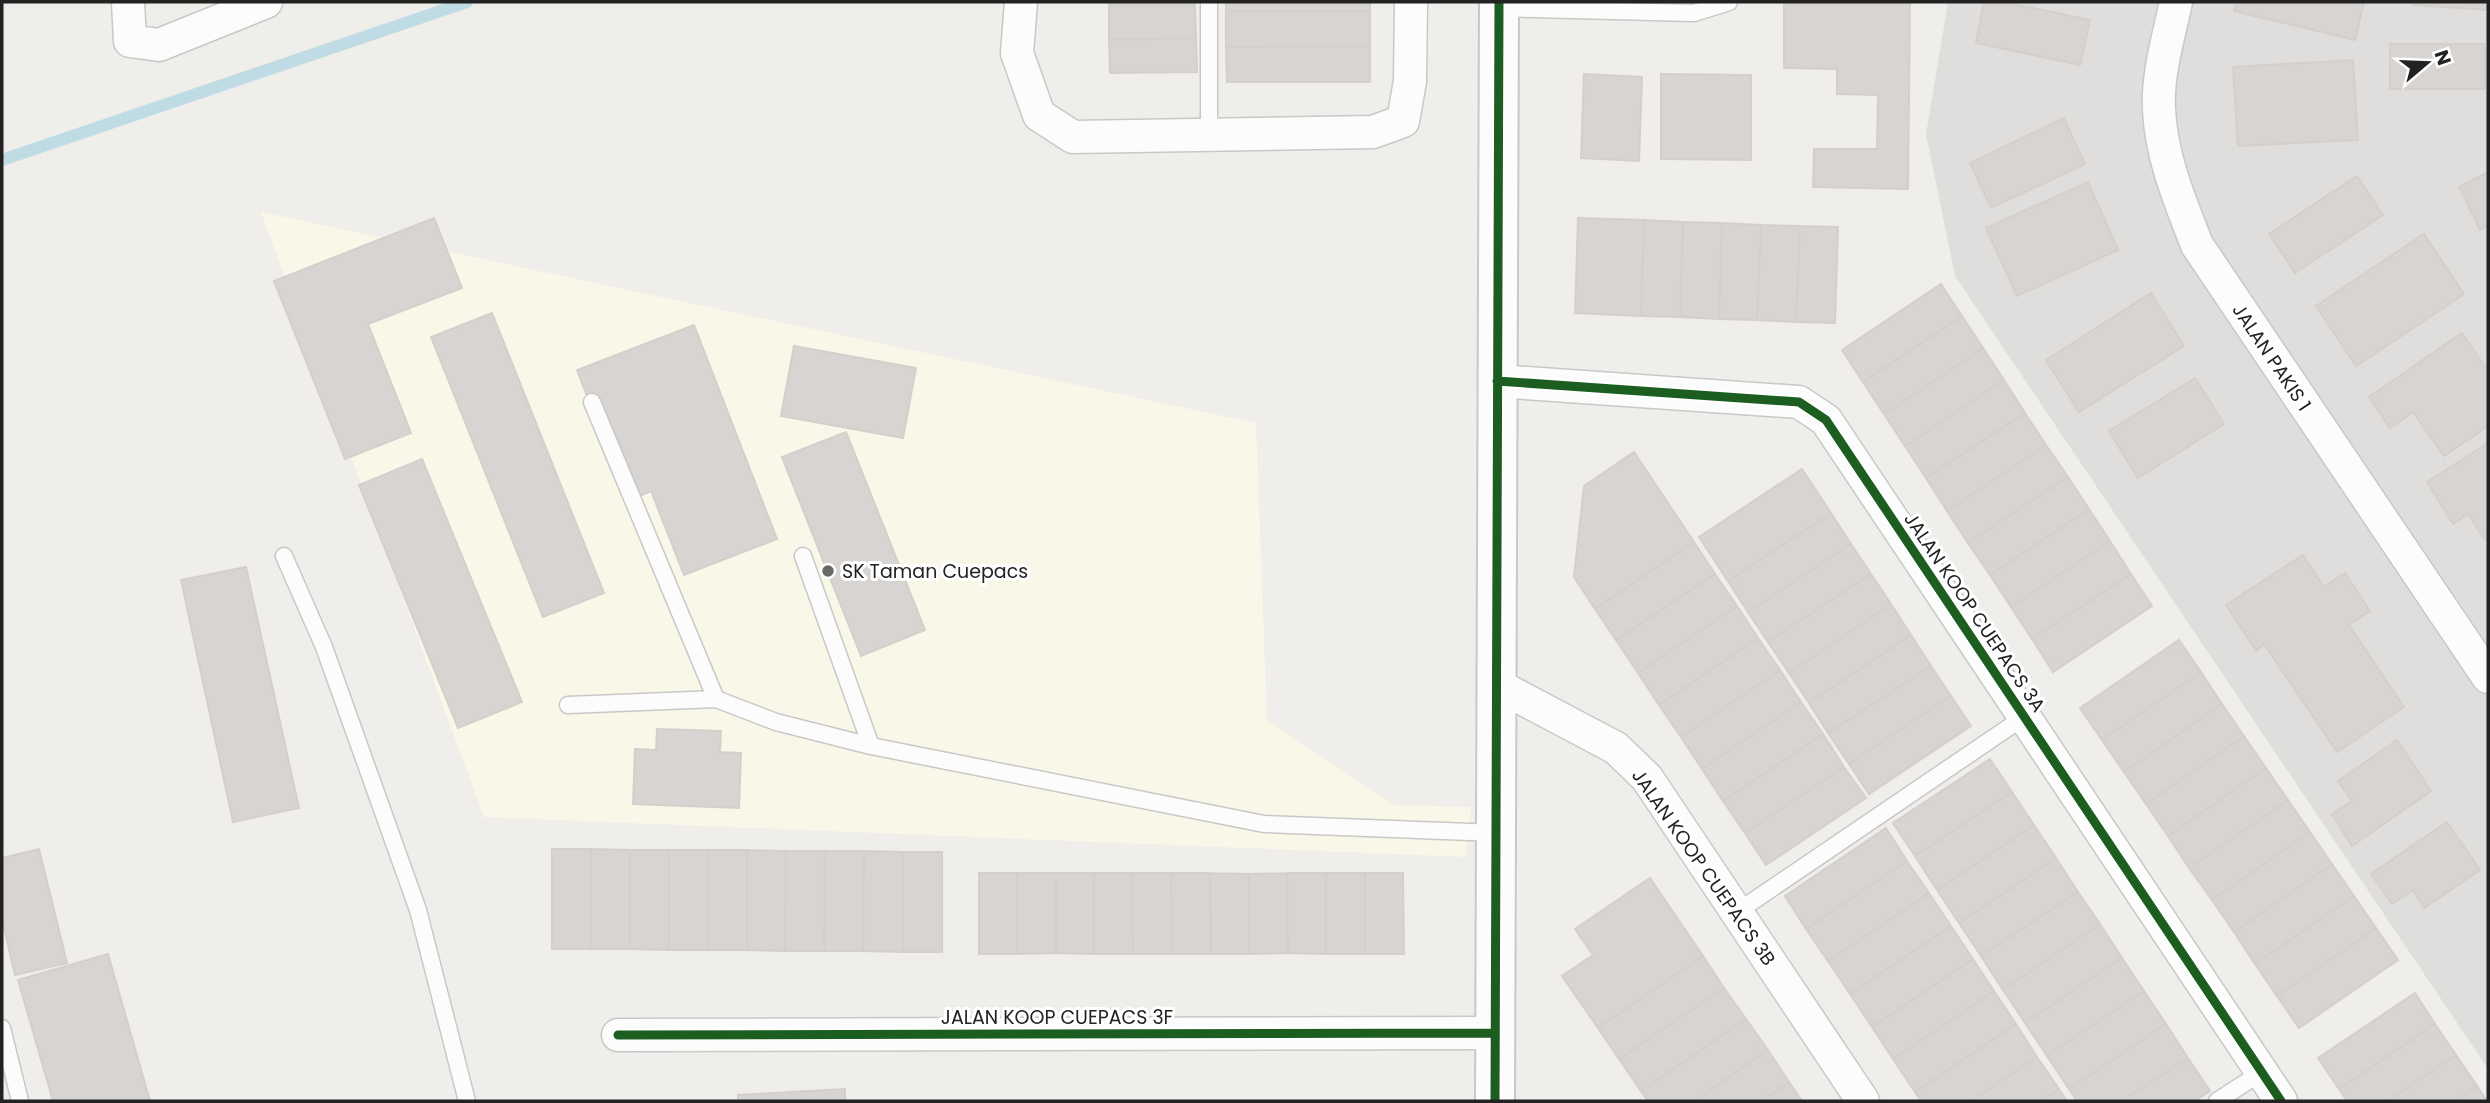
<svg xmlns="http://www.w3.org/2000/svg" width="2490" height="1103" font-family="Poppins,sans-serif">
	<rect width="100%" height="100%" fill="#f0eeeb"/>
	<path fill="#dfdedc" d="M1948,2h540v1067l-533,-793 -29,-142z"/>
	<path fill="#f8f7e8" d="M261,212l995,211 11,297 127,85 77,2 -5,50 -982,-40z"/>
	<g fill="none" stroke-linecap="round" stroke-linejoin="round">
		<path stroke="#bfdbe3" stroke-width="12" d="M2,160l465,-158"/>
	</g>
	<path fill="#d7d4d2" stroke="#d3d0cc" stroke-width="2" d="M1109,2h86v3l-86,1z
		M1226,2h144v9h-144z
		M1784,2h126l-2,187 -95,-2 1,-38h63l1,-54 -41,-1v-25l-53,-1z
		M1984,2h20l86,18 -10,45 -104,-22z
		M2236,2h128l-9,38 -121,-29z
		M2413,2h75v8l-75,-5z
		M1195,5l1,33 -87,2v-34z
		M1226,11h144v35l-144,1z
		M1196,38l1,34 -87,1 -1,-33z
		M2390,44h95v45h-95z
		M1370,46v36h-143l-1,-35z
		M2353,60l5,80 -120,6 -5,-79z
		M1584,74l58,3 -3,84 -58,-3z
		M1661,74l90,1v85l-90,-1z
		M2064,118l21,46 -94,44 -21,-45z
		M2488,172v54l-8,4 -21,-43z
		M2357,176l26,39 -88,58 -26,-39z
		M2088,182l30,68 -101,46 -31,-68z
		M434,218l28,70 -94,36 43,109 -66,26 -71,-178z
		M1578,218l66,2 -3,96 -66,-3z
		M1644,220l39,2 -3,95 -39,-1z
		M1683,222l39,1 -3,96 -39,-2z
		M1722,223l39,2 -4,95 -38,-1z
		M1761,225l39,1 -4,96 -39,-2z
		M1800,226l38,1 -3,96 -39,-1z
		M2424,234l40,60 -108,72 -40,-60z
		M1941,284l21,32 -99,66 -21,-32z
		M2151,293l33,53 -105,66 -33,-52z
		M492,313l112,280 -61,24 -112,-280z
		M1962,316l21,32 -99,66 -21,-32z
		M694,325l83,214 -93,36 -33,-84 -23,10 -51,-131z
		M2462,333l26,38v55l-44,30 -31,-44 -23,16 -21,-31z
		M794,346l122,22 -13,70 -122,-22z
		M1983,348l21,32 -99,66 -21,-32z
		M2195,378l29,46 -86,54 -29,-47z
		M2004,380l21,33 -99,65 -21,-32z
		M2025,413l21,32 -99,66 -21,-33z
		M846,432l79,198 -64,26 -79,-199z
		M2488,443v96l-3,1 -17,-26 -15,10 -26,-42z
		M2046,445l22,32 -100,66 -21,-32z
		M1634,452l60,90 -99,67 -21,-32 10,-91z
		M422,459l100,243 -64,26 -99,-243z
		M1802,469l29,44 -103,68 -29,-44z
		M2068,477l21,32 -99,66 -22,-32z
		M2089,509l21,32 -99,66 -21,-32z
		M1831,513l20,31 -103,68 -20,-31z
		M2110,541l21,33 -99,65 -21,-32z
		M1694,542l21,32 -99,66 -21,-31z
		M1851,544l20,30 -103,68 -20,-30z
		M2303,555l21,32 21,-14 25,38 -21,14 55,82 -67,45 -73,-108 -8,7 -30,-46z
		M246,567l53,241 -66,14 -52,-242z
		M1715,574l22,32 -99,67 -22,-33z
		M1871,574l20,30 -102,69 -21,-31z
		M2131,574l21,32 -99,66 -21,-33z
		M1891,604l20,31 -102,68 -20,-30z
		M1737,606l21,32 -99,67 -21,-32z
		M1911,635l20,31 -103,67 -19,-30z
		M1758,638l22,32 -99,67 -22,-32z
		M2179,640l22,32 -99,68 -22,-32z
		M1931,666l20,30 -102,68 -21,-31z
		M1780,670l21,32 -99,67 -21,-32z
		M2201,672l21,32 -98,68 -22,-32z
		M1951,696l20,30 -102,68 -20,-30z
		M1801,702l22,32 -100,67 -21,-32z
		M2222,704l22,32 -98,68 -22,-32z
		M657,729l64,2 -1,21 21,1 -2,55 -106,-4 2,-55 21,1z
		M1823,734l21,33 -99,66 -22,-32z
		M2244,736l22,32 -98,68 -22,-32z
		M2397,740l34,51 -79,55 -20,-32 20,-13 -14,-20z
		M1990,759l22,33 -97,64 -22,-33z
		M1844,767l22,31 -100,67 -21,-32z
		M2266,768l22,32 -99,68 -21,-32z
		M2012,792l22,33 -97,65 -22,-34z
		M2288,800l22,32 -98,68 -23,-32z
		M2447,822l33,48 -56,38 -11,-18 -21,14 -21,-30z
		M2034,825l22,33 -97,65 -22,-33z
		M1886,828l21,33 -101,68 -21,-33z
		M2310,832l22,32 -98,68 -22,-32z
		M39,849l28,114 -52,12 -13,-56v-61z
		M552,849h39v100h-39z
		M591,849l39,1v99h-39z
		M630,850h39v100l-39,-1z
		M669,850h39v100h-39z
		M708,850h39v100h-39z
		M747,850l39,1 -1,100 -38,-1z
		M786,851h39l-1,100h-39z
		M825,851h39l-1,100h-39z
		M864,851l39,1v100l-40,-1z
		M903,852h39v100h-39z
		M2056,858l22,34 -97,64 -22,-33z
		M1907,861l22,32 -101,68 -22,-32z
		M2332,864l22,32 -99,68 -21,-32z
		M979,873h38v81h-38z
		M1017,873h39v80l-39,1z
		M1056,873h38v81l-38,-1z
		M1094,873h38l1,81h-39z
		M1132,873h39l1,81h-39z
		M1171,873h39l1,81h-39z
		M1210,873l39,1v80h-38z
		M1287,873h39v81l-38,-1z
		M1287,873l1,80 -39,1v-80z
		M1326,873h39v81h-39z
		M1365,873h38l1,81h-39z
		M1650,878l53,78 -105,72 -36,-52 31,-21 -18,-26z
		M2078,892l22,32 -97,66 -22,-34z
		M1929,893l22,33 -101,68 -22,-33z
		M2354,896l22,32 -99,68 -22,-32z
		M2100,924l22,34 -97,65 -22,-33z
		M1951,926l22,33 -101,68 -22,-33z
		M2376,928l22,32 -99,68 -22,-32z
		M108,954l42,147h-97l-35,-121z
		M1703,956l21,32 -105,71 -21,-31z
		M2122,958l22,33 -97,65 -22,-33z
		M1973,959l21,32 -101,68 -21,-32z
		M1724,988l22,31 -105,72 -22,-32z
		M1994,991l22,33 -101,68 -22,-33z
		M2144,991l22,33 -97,65 -22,-33z
		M2415,993l20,31 -96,65 -21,-31z
		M1746,1019l22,31 -74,51h-46l-7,-10z
		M2016,1024l21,33 -66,44h-50l-6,-9z
		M2166,1024l22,34 -66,43h-45l-8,-12z
		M2435,1024l21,31 -68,46h-41l-8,-12z
		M1768,1050l21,32 -27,19h-68z
		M2456,1055l21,31 -23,15h-66z
		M2037,1057l22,32 -18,12h-70z
		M2188,1058l22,33 -16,10h-72z
		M1789,1082l13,19h-40z
		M2477,1086l10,15h-33z
		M845,1089v12h-53l-1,-9z
		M2059,1089l8,12h-26z
		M791,1092l1,9h-54v-6z"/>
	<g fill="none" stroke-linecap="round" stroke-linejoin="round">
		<g stroke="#c9c8c7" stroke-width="19">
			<path id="service" d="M1499,8l195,5 35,-11
				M1209,135v-133
				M592,402l124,297
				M284,556l40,91 94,263 49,191
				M803,556l68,190
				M568,705l148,-6 60,23 95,24 393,78 232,9
				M1737,912l287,-195
				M2,1028l18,73
				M2217,1101l45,-29"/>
		</g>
		<g stroke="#c9c8c7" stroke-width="35">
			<path id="minor" d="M128,2l2,39 29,4 107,-43
				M1021,2l-4,51 22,62 34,22 300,-5 30,-11 7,-40 1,-79
				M2176,2c-7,33 -19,73 -17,107 2,48 21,92 38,136l291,432
				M1497,381l302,21 27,18 455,681
				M1497,685l119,63 31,30 216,323
				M618,1035l877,-2"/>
		</g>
		<g stroke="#c9c8c7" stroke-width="42">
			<path id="tertiary" d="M1495,1101l4,-1099"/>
		</g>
		<use href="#service" stroke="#fdfcfc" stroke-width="16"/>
		<use href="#minor" stroke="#fdfcfc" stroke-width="32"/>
		<use href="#tertiary" stroke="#fdfcfc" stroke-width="38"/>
		<g stroke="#fff" stroke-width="13">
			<path id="cycleway" d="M1497,381l302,21 27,18 455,681
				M618,1035l877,-2
				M1495,1101l4,-1099"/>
		</g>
		<use href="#cycleway" stroke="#1b5e20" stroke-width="9"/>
	</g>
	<circle fill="#6a6968" stroke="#fff" stroke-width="2.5" cx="828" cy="571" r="7"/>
	<g text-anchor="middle" stroke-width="6" stroke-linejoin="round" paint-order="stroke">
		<g font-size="19" fill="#222" stroke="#fff">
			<text transform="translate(2272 357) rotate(56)" y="7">JALAN PAKIS 1</text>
			<text transform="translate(1975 612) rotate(56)" y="7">JALAN KOOP CUEPACS 3A</text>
			<text transform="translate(1704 867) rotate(55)" y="7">JALAN KOOP CUEPACS 3B</text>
			<text x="1057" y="1024">JALAN KOOP CUEPACS 3F</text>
		</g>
		<g font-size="19" fill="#222" stroke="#fff" text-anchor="start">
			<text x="842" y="578">SK Taman Cuepacs</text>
		</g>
	</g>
	<rect width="2490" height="1103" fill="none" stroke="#222222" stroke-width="7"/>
	<g transform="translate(2427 63) rotate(71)" stroke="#ffffff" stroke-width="5" paint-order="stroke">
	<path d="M0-5L12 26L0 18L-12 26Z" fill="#222222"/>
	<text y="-10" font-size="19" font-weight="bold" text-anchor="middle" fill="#222222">N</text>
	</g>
</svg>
